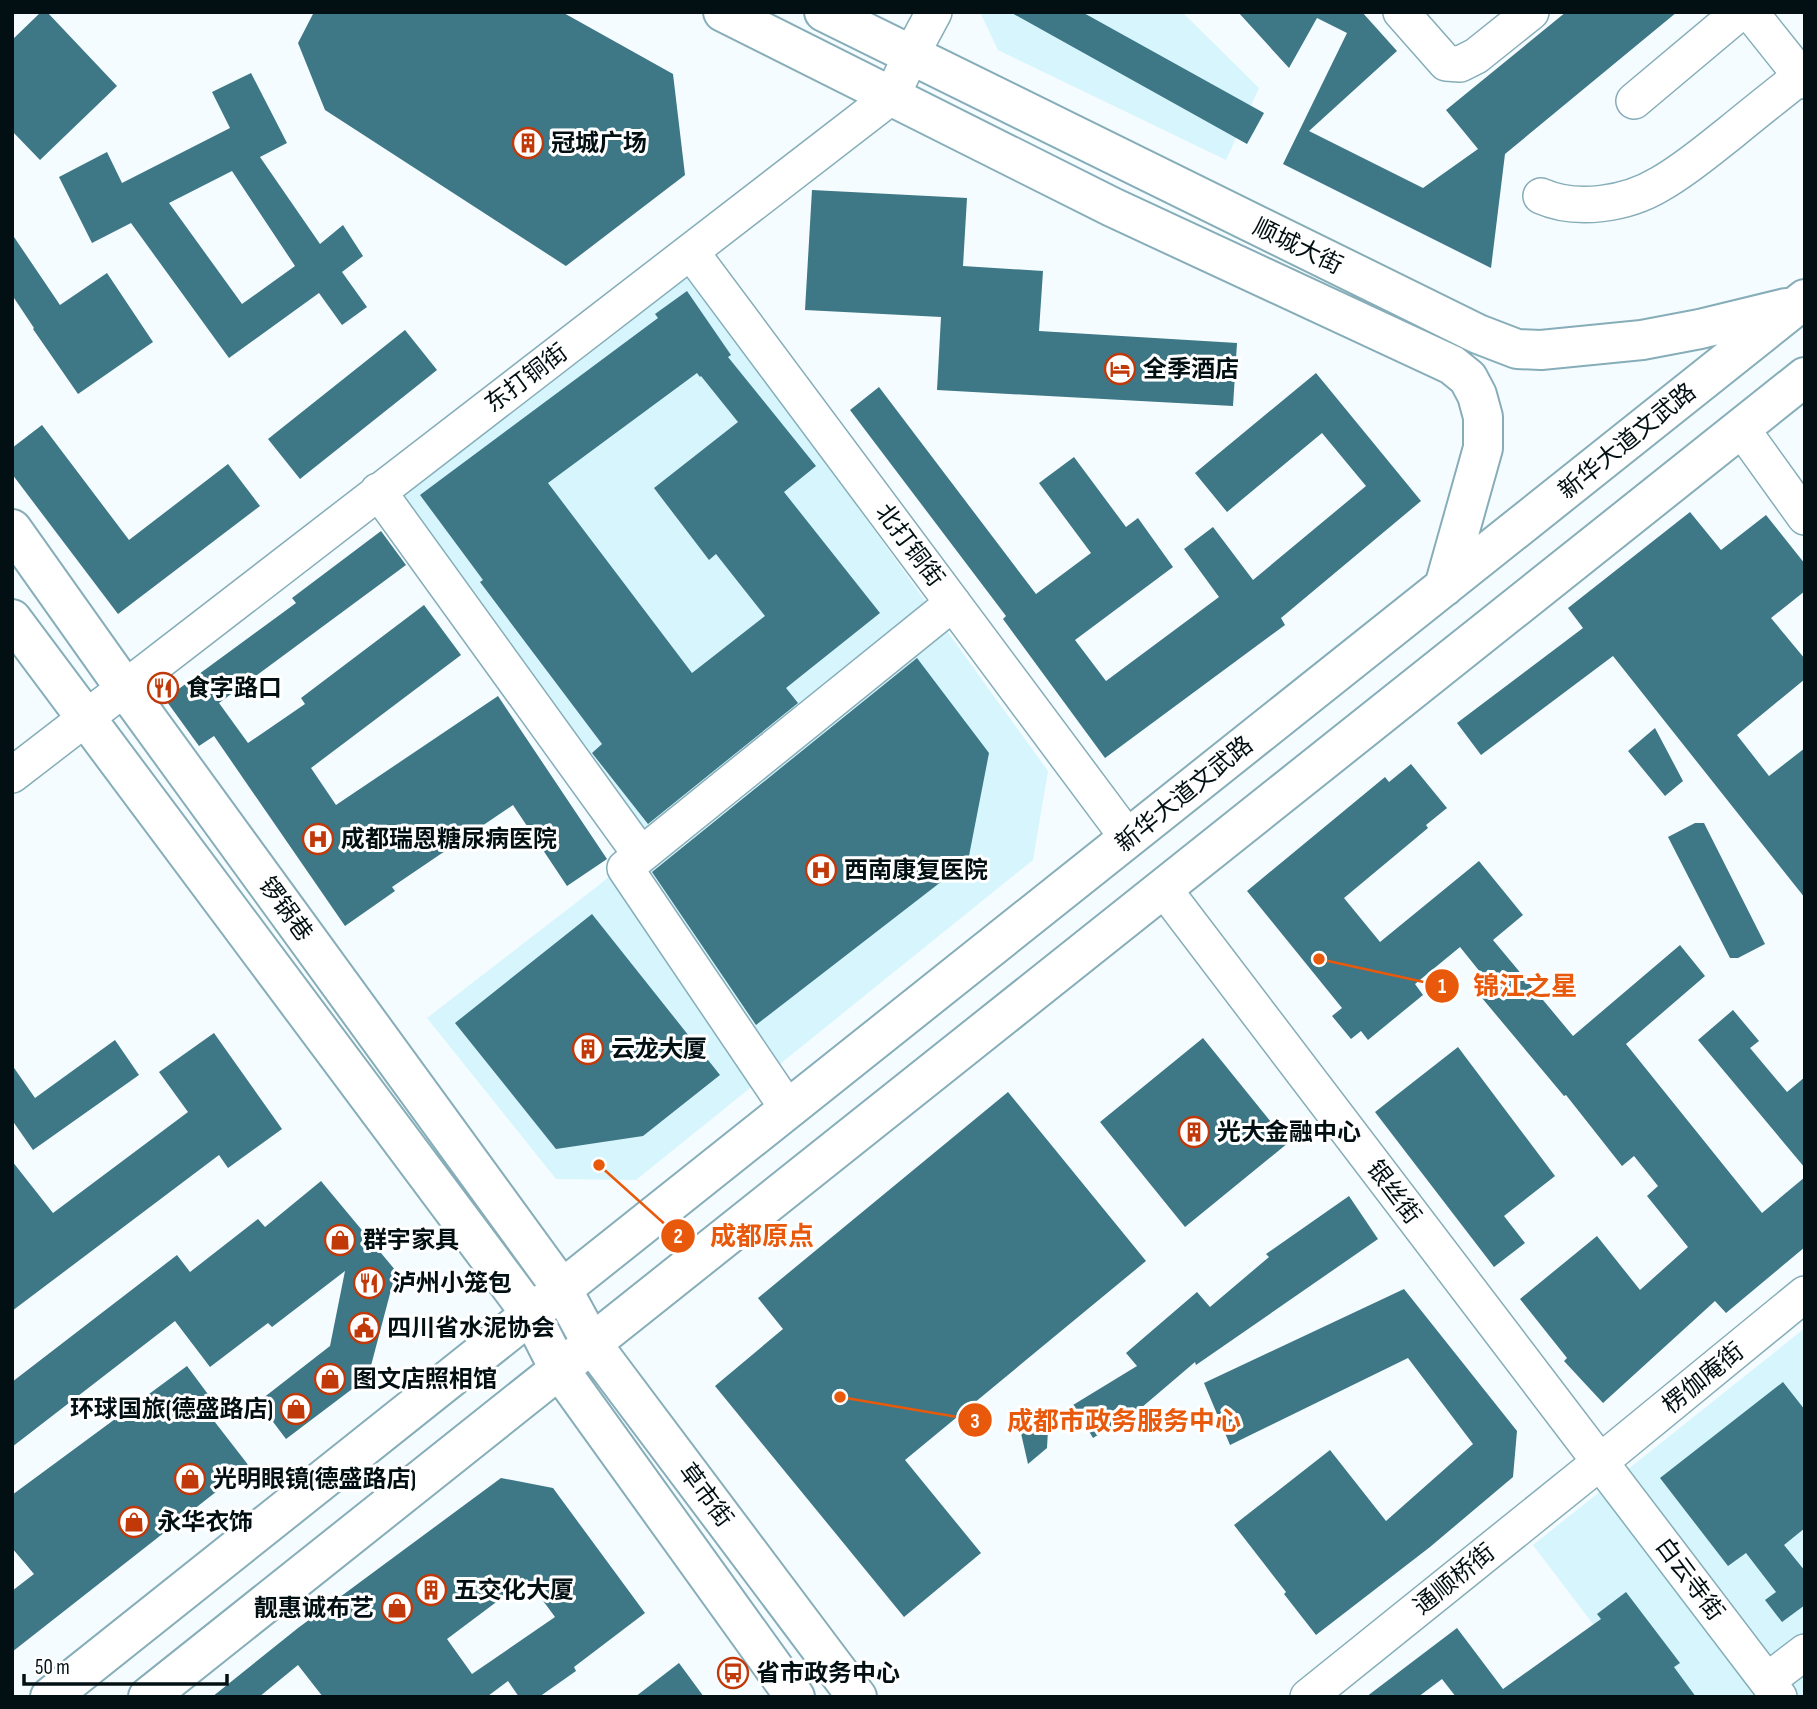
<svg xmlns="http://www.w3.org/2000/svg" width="1817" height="1709" font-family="'Sofia Sans Condensed','Noto Sans SC',sans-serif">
	<rect width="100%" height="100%" fill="#f4fcff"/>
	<path fill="#d7f5fd" d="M980,12h206l-2,2 75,74 -33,72 -228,-110z
		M687,271l361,500 -15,89 -397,320 -80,-1 -129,-161 172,-133 32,-27 -253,-352z
		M1805,1328v369h-161l2,-3 -113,-149z"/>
	<path fill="#3e7785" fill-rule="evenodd" d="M41,12h6l70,74 -77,74 -28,-29v-91z
		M314,12h248l111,62 12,101 -119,91 -241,-156 -27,-67z
		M1010,12h72l182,101 -17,31z
		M1238,12h124l35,39 -88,80 114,57 55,-39 -32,-39 120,-98h111l-172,142 -14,114 -208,-104 64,-131 -30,-15 -28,50z
		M251,73l36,70 -27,14 60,87 23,-19 20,31 -21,16 25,35 -25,18 -23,-32 -90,65 -98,-135 -39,20 -33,-66 48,-25 15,31 108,-55 -18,-36zM232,171l63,95 -53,38 -73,-101z
		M812,190l155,8 -4,68 80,5 -4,60 198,12 -4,63 -296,-16 4,-73 -136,-7z
		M12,234l48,71 47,-32 46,69 -75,52 -45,-65 1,-1 -22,-33z
		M687,291l44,64 -3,2 88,109 -32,26 96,121 -94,75 12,15 -150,121 -56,-71 10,-9 -122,-162 3,-2 -63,-85 238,-177 -3,-4zM697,373l3,4 1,-1 37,46 -84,66 55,72 7,-6 49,62 -73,57 -144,-190z
		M405,330l32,40 -137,109 -32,-40z
		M1316,373l105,128 -140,117 4,7 -180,133 -102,-139 3,-3 -156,-206 29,-23 157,207 55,-41 -52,-70 35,-26 52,70 12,-9 35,49 -98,73 31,41 113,-84 -35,-48 29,-22 40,53 113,-94 -44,-53 -95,79 -32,-39z
		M42,425l87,115 99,-76 32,42 -142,108 -106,-140v-26z
		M1690,512l31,38 45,-35 39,49v27l-34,27 34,41v20l-68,56 32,41 36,-28v150l-192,-242 -132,99 -24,-32 126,-95 -15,-20z
		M381,531l25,34 -187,138 29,40 57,-39 -4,-6 123,-93 37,50 -150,113 25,37 162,-109 109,163 -40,27 -54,-81 -121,82 3,4 -50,35 -131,-190 -15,10 -34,-47 131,-96 -4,-5z
		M917,658l72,95 -21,108 -212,164 -104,-153z
		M1655,728l28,53 -18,15 -37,-45z
		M1411,764l36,44 -21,17 2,3 -84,70 36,44 99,-81 44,54 -30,25 80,96 107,-91 25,31 -79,68 136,169 43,-36v70l-79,66 -11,-12 -112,102 -39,-42 3,-3 -47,-59 77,-63 43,54 48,-43 -41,-51 11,-10 -24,-30 -12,10 -56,-71 -2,1 -82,-98 11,-10 -33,-41 -45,37 8,11 -55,45 -7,-9 -10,8 -19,-23 10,-8 -95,-117 138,-114 4,5z
		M1695,823h9l61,121 -27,14h-8l-62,-121z
		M592,914l128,161 -77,61 -87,13 -101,-126z
		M1733,1010l26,31 -9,7 37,44 18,-15v91l-107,-128z
		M214,1033l68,96 -54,39 -9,-13 -207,156v-150l41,52 135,-101 -29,-40z
		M1203,1038l85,105 -103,84 -85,-105z
		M115,1040l24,35 -106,75 -21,-30v-55l23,33z
		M1458,1047l97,129 -51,40 21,27 -31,24 -119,-155z
		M1008,1092l138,169 -241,199 76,93 -77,64 -189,-231 68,-57 -25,-31z
		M321,1181l75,90 -28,106 -82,62 -28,-37 72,-56 15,-75 -73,56 -4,-4 -58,44 -35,-46 -163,126v-65l165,-127 13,17 68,-53 7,8z
		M1349,1196l29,43 -182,126 -1,-3 -54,46 -48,30 -20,-33 64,-39 -11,-13 71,-61 13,15 59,-50 -3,-3z
		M1404,1289l113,142 -4,46 -83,70 -114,88 -32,-41 2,-2 -52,-67 96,-75 56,71 87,-77 -65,-86 -178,87 -26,-62z
		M187,1366l26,35 -9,7 45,58 -237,186v-61l22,-17 -22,-26v-53z
		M1783,1382l22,28v118l-21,17 21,26v34l-23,17 -17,-22 11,-8 -30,-39 -18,13 -68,-88z
		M1049,1411l-2,37 -19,16 -8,-35z
		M501,1478l52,10 92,125 -71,54 2,4 -37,26h-20l-11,-16 -20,15 1,1h-166l-25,-32 -39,32h-47l86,-69zM527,1579l28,38 -83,57 -25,-35z
		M1626,1592l54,71 -6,4 22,30h-240l-14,-18 -24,18h-52l91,-69 46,61 98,-70 -4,-5z
		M679,1663l25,34h-69z"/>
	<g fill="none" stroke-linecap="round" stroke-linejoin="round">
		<g stroke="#86adb8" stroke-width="38">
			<path id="minor" d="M1401,12l45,51 14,1 16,-8 55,-44
				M1750,12l55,69
				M1634,101l106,-89
				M1541,196c36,16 86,8 119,-12 25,-14 47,-33 70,-51 23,-19 47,-38 71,-57
				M691,252l437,586
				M1741,428l64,89
				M378,491l263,364
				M12,775l880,-679 19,-41 23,-43
				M1163,888l616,809
				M788,1109l-163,-241 328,-265
				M1767,1681l38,-29
				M1308,1697l292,-235 205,-168"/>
		</g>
		<g stroke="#86adb8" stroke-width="42">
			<path id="major" d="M723,12l389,195 340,158 16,13 9,17 6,22v31l-39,139
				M824,12l654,322 39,15 24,1 101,-10 58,-11 86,-21
				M12,529l112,158 438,602 30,55 265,353
				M12,619l519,695 28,55 236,328
				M50,1697l1755,-1398
				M148,1697l1657,-1320"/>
		</g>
		<use href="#minor" stroke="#fff" stroke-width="35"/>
		<use href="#major" stroke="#fff" stroke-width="38"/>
	</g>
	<defs>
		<g id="building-ring" transform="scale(1.575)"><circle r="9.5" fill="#fff" stroke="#c13809" stroke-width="1.5"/><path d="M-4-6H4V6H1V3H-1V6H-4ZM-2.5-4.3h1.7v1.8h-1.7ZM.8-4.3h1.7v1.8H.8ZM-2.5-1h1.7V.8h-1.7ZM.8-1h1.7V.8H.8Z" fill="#c13809"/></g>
		<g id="hotel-ring" transform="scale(1.575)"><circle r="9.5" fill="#fff" stroke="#c13809" stroke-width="1.5"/><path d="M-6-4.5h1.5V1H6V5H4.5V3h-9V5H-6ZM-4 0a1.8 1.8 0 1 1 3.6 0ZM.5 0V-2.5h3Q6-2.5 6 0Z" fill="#c13809"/></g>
		<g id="restaurant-ring" transform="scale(1.575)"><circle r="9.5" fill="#fff" stroke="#c13809" stroke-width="1.5"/><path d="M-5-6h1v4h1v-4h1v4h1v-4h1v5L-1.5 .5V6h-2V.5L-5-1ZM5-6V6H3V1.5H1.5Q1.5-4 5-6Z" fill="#c13809"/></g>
		<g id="hospital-ring" transform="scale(1.575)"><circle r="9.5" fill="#fff" stroke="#c13809" stroke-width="1.5"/><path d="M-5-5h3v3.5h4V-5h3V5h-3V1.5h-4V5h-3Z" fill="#c13809"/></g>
		<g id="shop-ring" transform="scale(1.575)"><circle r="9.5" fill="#fff" stroke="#c13809" stroke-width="1.5"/><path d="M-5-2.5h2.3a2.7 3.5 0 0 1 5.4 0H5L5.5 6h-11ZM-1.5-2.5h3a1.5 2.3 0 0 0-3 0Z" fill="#c13809"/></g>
		<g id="civic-ring" transform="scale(1.575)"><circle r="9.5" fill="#fff" stroke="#c13809" stroke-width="1.5"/><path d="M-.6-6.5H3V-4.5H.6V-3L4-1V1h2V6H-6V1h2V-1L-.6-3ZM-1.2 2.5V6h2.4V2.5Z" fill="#c13809"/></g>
		<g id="bus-ring" transform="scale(1.575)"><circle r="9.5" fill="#fff" stroke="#c13809" stroke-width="1.5"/><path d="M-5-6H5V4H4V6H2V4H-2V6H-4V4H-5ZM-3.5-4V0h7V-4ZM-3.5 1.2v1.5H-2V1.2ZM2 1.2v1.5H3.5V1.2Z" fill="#c13809"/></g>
	</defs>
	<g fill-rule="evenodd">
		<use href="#building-ring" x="528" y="143"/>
		<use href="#hotel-ring" x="1120" y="369"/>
		<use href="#restaurant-ring" x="163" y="688"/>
		<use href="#hospital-ring" x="318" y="839"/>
		<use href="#hospital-ring" x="821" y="870"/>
		<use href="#building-ring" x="588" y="1049"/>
		<use href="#building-ring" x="1194" y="1132"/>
		<use href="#shop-ring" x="340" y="1240"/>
		<use href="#restaurant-ring" x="369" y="1283"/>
		<use href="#civic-ring" x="364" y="1328"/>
		<use href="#shop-ring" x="330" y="1379"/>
		<use href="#shop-ring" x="296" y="1409"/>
		<use href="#shop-ring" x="190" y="1479"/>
		<use href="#shop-ring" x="134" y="1522"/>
		<use href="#building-ring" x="431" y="1590"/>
		<use href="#shop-ring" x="397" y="1608"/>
		<use href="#bus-ring" x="733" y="1673"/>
	</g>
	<g text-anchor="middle" stroke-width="6" stroke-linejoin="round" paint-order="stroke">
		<g font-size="24" font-weight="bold" fill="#031013" stroke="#fff" text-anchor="start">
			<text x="551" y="151">冠城广场</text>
			<text x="1143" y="377">全季酒店</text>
			<text x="186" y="696">食字路口</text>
			<text x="341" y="847">成都瑞恩糖尿病医院</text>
			<text x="844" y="878">西南康复医院</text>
			<text x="611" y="1057">云龙大厦</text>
			<text x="1217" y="1140">光大金融中心</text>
			<text x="363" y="1248">群宇家具</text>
			<text x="392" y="1291">泸州小笼包</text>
			<text x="387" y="1336">四川省水泥协会</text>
			<text x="353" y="1387">图文店照相馆</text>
			<text x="273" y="1417" text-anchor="end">环球国旅(德盛路店)</text>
			<text x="213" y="1487">光明眼镜(德盛路店)</text>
			<text x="157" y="1530">永华衣饰</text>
			<text x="454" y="1598">五交化大厦</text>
			<text x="374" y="1616" text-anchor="end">靓惠诚布艺</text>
			<text x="756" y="1681">省市政务中心</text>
		</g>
		<g font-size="24" fill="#031013" stroke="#fff">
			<text transform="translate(1298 246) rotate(26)" y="8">顺城大街</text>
			<text transform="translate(526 378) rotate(-37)" y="8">东打铜街</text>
			<text transform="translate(1627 441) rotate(-39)" y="8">新华大道文武路</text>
			<text transform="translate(910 545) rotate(53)" y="8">北打铜街</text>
			<text transform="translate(1184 794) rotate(-39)" y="8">新华大道文武路</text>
			<text transform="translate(286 909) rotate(54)" y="8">锣锅巷</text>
			<text transform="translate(1394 1192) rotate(53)" y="8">银丝街</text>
			<text transform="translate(1703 1378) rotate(-39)" y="8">楞伽庵街</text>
			<text transform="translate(706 1495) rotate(53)" y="8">草市街</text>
			<text transform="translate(1454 1579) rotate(-39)" y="8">通顺桥街</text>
			<text transform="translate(1690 1579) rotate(53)" y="8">白云寺街</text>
		</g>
	</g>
	<path fill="none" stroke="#e8590c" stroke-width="2.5" d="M1319 959L1442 986M599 1165L678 1236M840 1397L975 1420"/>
	<g fill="#e8590c" stroke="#fff" stroke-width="2.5">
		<circle cx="1319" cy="959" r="7"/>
		<circle cx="599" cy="1165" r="7"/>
		<circle cx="840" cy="1397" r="7"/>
		<circle cx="1442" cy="986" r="18"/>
		<circle cx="678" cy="1236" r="18"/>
		<circle cx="975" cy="1420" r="18"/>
	</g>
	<g font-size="21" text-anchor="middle" font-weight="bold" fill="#fff">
		<text x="1442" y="993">1</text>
		<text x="678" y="1243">2</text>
		<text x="975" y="1428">3</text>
	</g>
	<g font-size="26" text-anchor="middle" font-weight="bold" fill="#e8590c" stroke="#fff" stroke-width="6" stroke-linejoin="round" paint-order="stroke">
		<text x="1525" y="995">锦江之星</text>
		<text x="762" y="1245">成都原点</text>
		<text x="1124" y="1430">成都市政务服务中心</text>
	</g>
	<rect width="1817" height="1709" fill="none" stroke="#031013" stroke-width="28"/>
	<path d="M24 1674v10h203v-10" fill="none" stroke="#031013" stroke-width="3.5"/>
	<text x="35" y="1674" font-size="21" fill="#031013" stroke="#ffffff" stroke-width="5" paint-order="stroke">50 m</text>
</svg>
